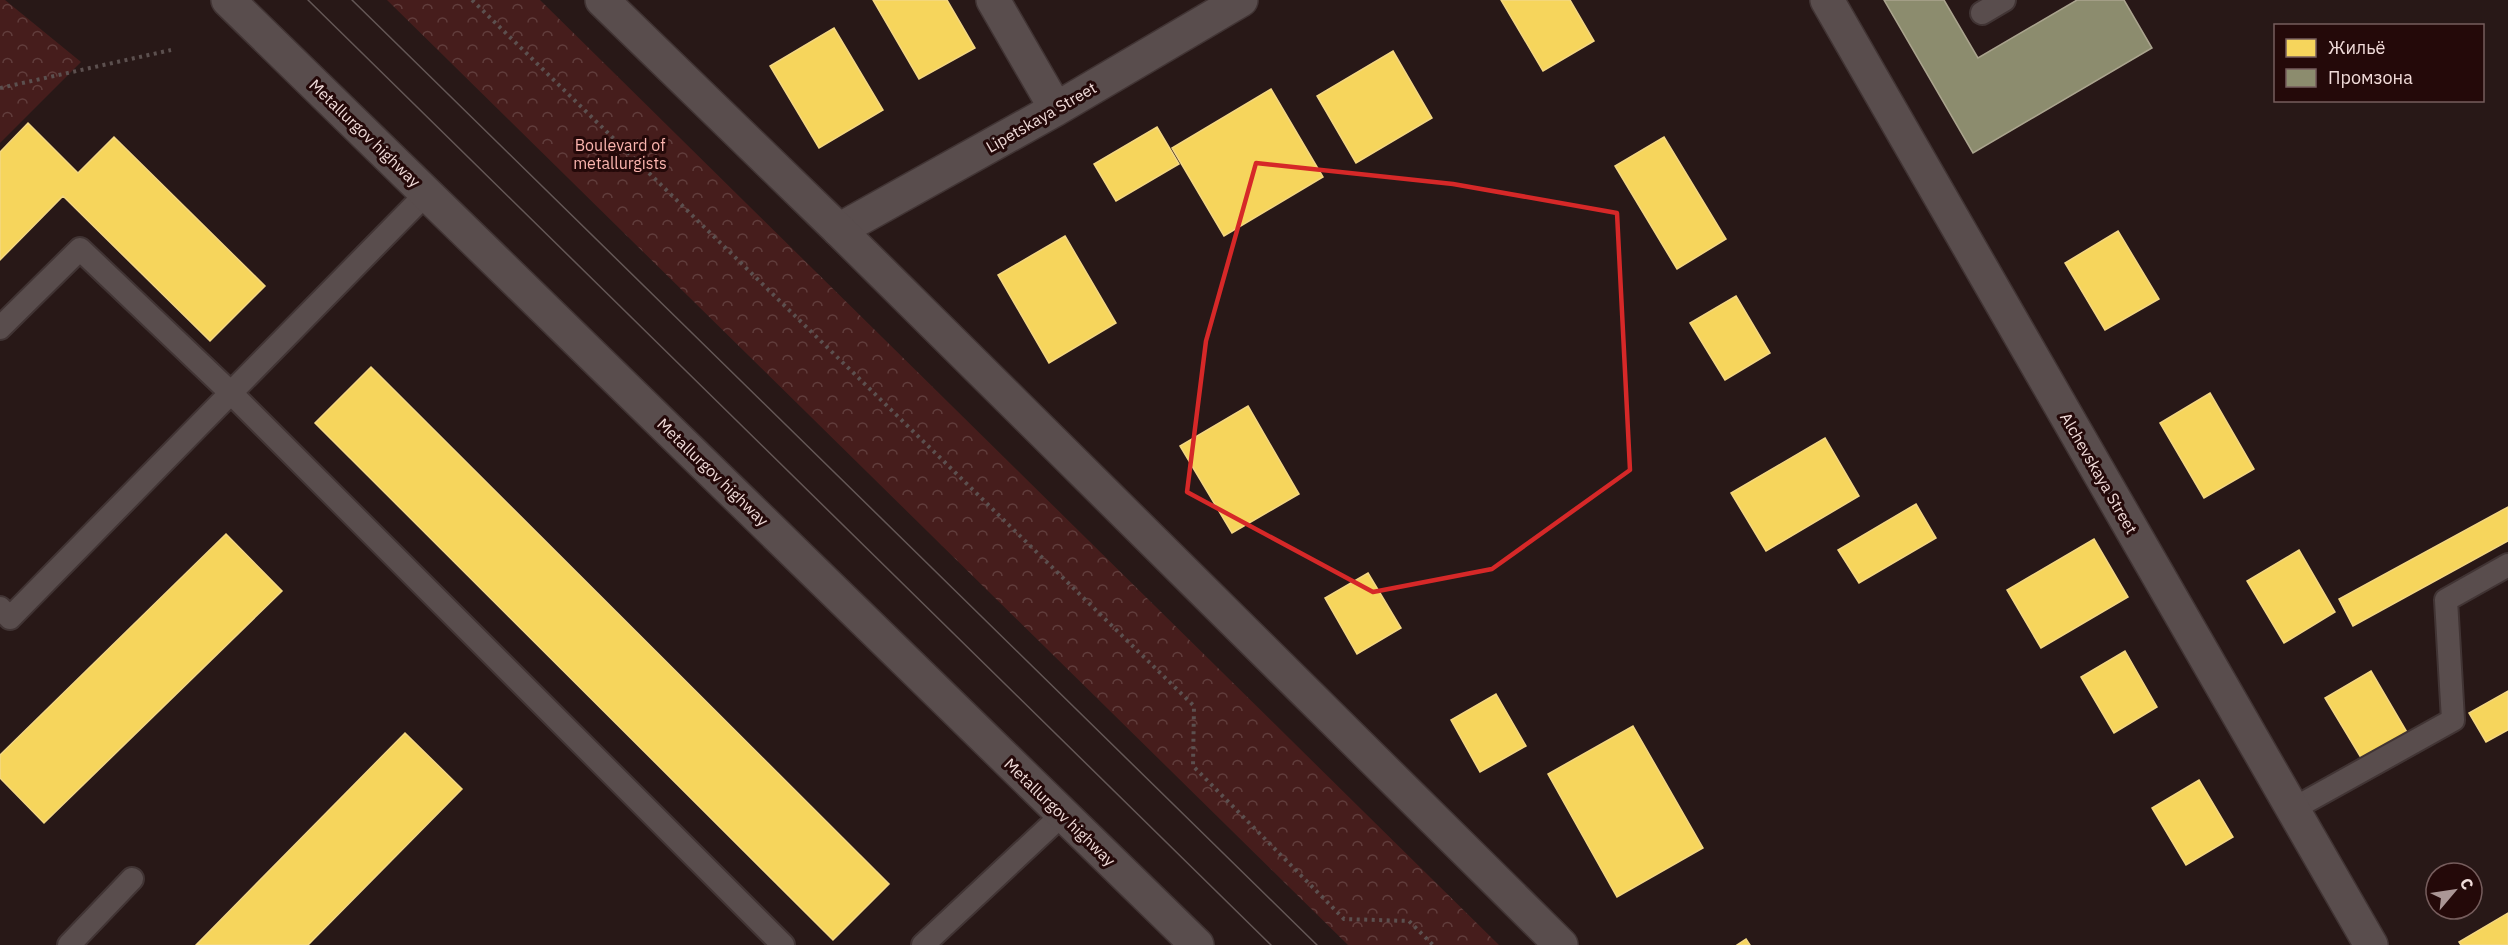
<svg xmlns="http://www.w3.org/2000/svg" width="2508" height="945" font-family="'IBM Plex Sans',sans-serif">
	<defs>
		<pattern id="park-crowns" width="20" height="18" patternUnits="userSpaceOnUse" patternTransform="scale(1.5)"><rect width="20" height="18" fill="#461d1c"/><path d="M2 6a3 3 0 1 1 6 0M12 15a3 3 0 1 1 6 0" fill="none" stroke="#613d3c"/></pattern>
	</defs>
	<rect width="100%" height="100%" fill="#281817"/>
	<path fill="url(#park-crowns)" d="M0,0h5l76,62 -81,81z
		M387,0h153l959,945h-151z"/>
	<path fill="#f6d55c" stroke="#f4d782" stroke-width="1.5" d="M873,0h74l28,48 -56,31z
		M1501,0h69l24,41 -51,30z
		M834,28l49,82 -64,38 -49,-82z
		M1393,51l39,67 -76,45 -39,-67z
		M1271,89l52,88 -99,59 -52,-88z
		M28,123l50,50 36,-36 151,149 -55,55 -147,-145 -63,64v-108z
		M1157,127l22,37 -63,37 -22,-37z
		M1664,137l62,102 -49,30 -62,-103z
		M2118,231l41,68 -54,31 -40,-67z
		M1065,236l51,87 -67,40 -51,-88z
		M1736,296l34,57 -45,27 -35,-57z
		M371,367l518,517 -56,56 -518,-517z
		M2210,393l44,76 -50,29 -44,-75z
		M1248,406l51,88 -67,39 -52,-87z
		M1825,438l34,58 -93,55 -35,-58z
		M1916,504l20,34 -77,45 -21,-33z
		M2508,507v34l-155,85 -14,-27z
		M226,534l56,57 -238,232 -44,-45v-23z
		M2094,539l34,58 -87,51 -34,-58z
		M2299,550l36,62 -51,31 -37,-62z
		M1368,573l33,55 -44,26 -32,-56z
		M2125,651l32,56 -43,26 -33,-56z
		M2371,671l37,63 -45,27 -38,-63z
		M2508,691v39l-22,12 -17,-29z
		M1496,694l30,52 -46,26 -29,-52z
		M1633,726l70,122 -86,49 -69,-123z
		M405,733l57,56 -154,156h-112z
		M2199,780l34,57 -47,28 -34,-57z
		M2508,913v32h-47l-2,-3z
		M1746,939l4,6h-13z"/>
	<path fill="#8c8c6e" stroke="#aaa48e" stroke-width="1.5" d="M1884,0h60l34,58 99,-58h47l28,48 -179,105z"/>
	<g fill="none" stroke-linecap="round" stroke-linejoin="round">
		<g stroke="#413434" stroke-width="26">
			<path id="lane" d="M1982,13l22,-13
				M0,328l80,-79 151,144 552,552
				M0,608l10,10 417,-425
				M2293,809l160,-89 -7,-120 62,-35
				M69,945l63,-66
				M923,945l140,-131"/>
		</g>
		<g stroke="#413434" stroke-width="36">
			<path id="street" d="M993,0l63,109
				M1827,0l544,945
				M839,230l217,-121 185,-109"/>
		</g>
		<g stroke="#413434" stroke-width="36">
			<path id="secondary" d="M228,0l969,945
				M602,0l237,230 722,715"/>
		</g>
		<path stroke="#5c504f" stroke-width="4" stroke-dasharray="3 4.5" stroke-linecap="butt" d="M472,0l722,706 -1,60 151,153 65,2 24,24
			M0,88l171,-38"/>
		<use href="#lane" stroke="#594d4d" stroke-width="22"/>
		<use href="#street" stroke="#594d4d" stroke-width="33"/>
		<use href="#secondary" stroke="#594d4d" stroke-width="33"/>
		<path stroke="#645756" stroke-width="1.5" d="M308,0l963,945
			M352,0l965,945"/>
	</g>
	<path fill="none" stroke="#d62828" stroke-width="4.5" stroke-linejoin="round" d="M1256,163l197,21 164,29 13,257 -138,99 -119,23 -186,-100 19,-151z"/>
	<g text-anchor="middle" stroke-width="6" stroke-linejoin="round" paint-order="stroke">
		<g font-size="16" fill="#f1dcda" stroke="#240909">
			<text transform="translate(1041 117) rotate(-30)" y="6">Lipetskaya Street</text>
			<text transform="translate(365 133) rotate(44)" y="6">Metallurgov highway</text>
			<text transform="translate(713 472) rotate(44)" y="6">Metallurgov highway</text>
			<text transform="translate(2099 473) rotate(60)" y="6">Alchevskaya Street</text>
			<text transform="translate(1060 812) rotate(44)" y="6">Metallurgov highway</text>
		</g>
		<g font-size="16" fill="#fab4ae" stroke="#240909">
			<text x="620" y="151">Boulevard of<tspan x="620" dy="18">metallurgists</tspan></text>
		</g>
	</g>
	<rect x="2274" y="24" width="210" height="78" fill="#240909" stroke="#765d5d" stroke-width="1.5"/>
	<rect x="2286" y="39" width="30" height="18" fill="#f6d55c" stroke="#765d5d" stroke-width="1.5"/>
	<text x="2328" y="54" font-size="18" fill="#f1dcda">Жильё</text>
	<rect x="2286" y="69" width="30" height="18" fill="#8c8c6e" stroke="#765d5d" stroke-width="1.5"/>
	<text x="2328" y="84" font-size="18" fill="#f1dcda">Промзона</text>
	<g transform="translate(2454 891) rotate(61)"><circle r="28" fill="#240909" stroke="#765d5d" stroke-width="1.5"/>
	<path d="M0-4.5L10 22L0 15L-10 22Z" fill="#ab9796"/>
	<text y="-9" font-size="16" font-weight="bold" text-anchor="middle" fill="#f1dcda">С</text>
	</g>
</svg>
